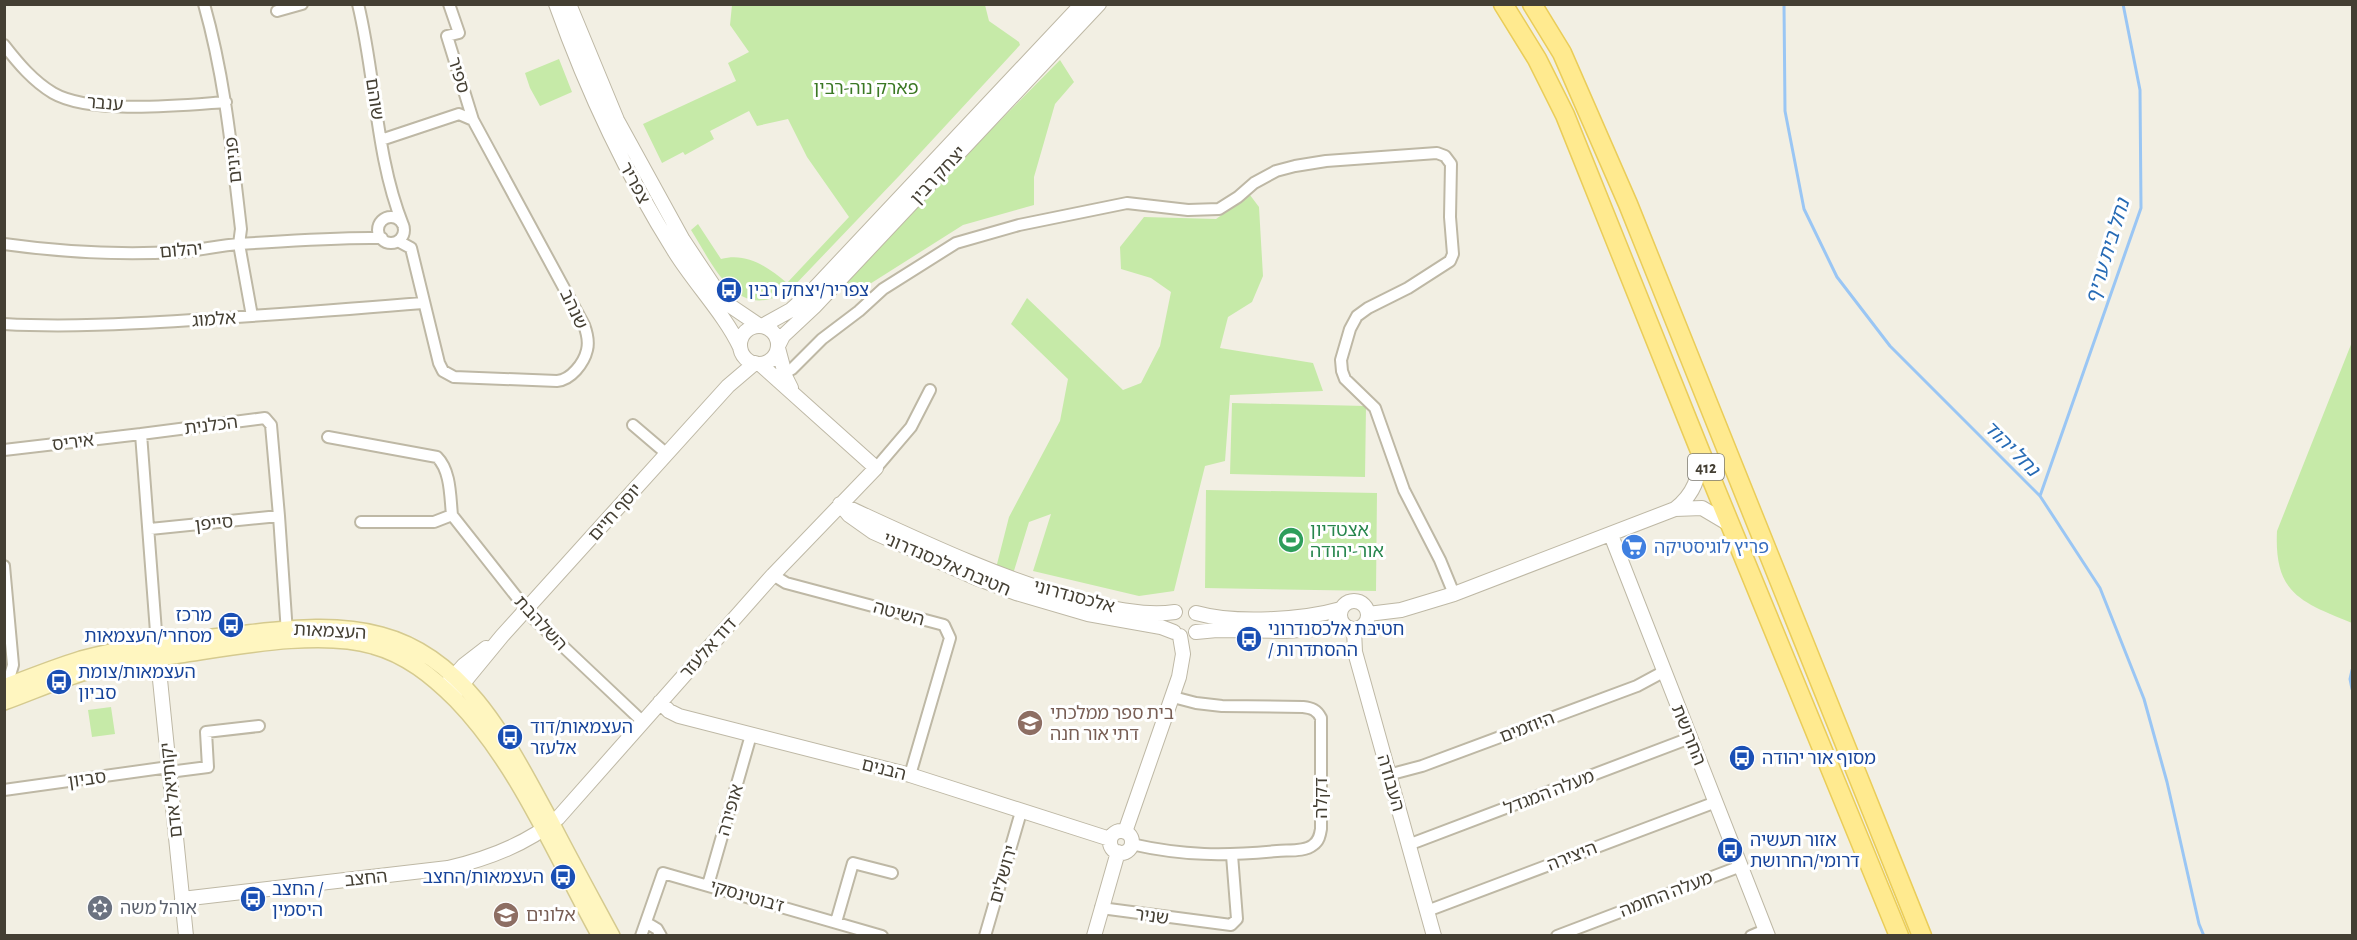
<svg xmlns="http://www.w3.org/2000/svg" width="2357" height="940" font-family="'Alegreya Sans','Noto Sans Hebrew',sans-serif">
	<rect width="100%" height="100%" fill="#f2efe3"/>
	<path fill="#c6eaa8" d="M732,5h253l4,16 30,21 1,3 -121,131 -107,112c-54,38 -77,-20 -101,-58l7,-6 23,35c26,-7 47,8 66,24l62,-66 -42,-60 -19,-38 -31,7 -8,-15 -39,20 4,8 -29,16 -2,-3 -21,11 -19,-39 93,-43 -8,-18 21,-11 -19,-27z
		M559,59l13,33 -32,14 -10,-18 -5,-15z
		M1060,60l14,22 -19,22 -21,73v28l-71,20 -109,69 -15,-11z
		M1250,195l9,12 4,69 -11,26 -24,15 -8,31 93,15 10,28 -93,4 -5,66 -20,5 -31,125 -35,5 -106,-25 18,-57 -22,8 -16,52 -17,-6 13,-51 51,-96 8,-42 -57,-55 16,-26 96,92 18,-7 19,-37 11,-54 -20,-14 -30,-9 -1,-22 24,-30 72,2z
		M2352,342v281c-52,-21 -78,-30 -75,-92z
		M1232,403l134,3 -1,71 -135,-3z
		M1206,490l171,3 -1,98 -171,-3z
		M111,707l4,27 -23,3 -4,-27z"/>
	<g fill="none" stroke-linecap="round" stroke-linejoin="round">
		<path stroke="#9ac6f4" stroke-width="3" d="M1784,4l1,107 19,98 33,68 53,69 150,150 60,92 44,111 23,83 32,142 5,12
			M2040,496l101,-288 -1,-118 -17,-86
			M2352,670l-2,9 2,10"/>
		<g stroke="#beb8a5" stroke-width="14">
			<path id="minor" d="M204,4c21,74 28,149 37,225l-2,15 13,72
				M358,4c18,73 17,151 45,221
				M277,11l25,-7
				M4,45c14,18 29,36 49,48 38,22 130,12 173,9
				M381,140l78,-26 14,6
				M378 230a13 13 0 1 1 26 0a13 13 0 1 1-26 0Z
				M398,241l13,7 28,115 4,8 11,6 103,4c14,-1 27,-18 30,-31 2,-8 0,-17 -3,-25l-111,-205 -26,-84 12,-3 -10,-29
				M4,244c57,8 116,11 173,8 21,-1 42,-7 63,-8 47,-3 94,-7 142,-6
				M4,324c69,4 137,-1 205,-5 72,-5 143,-10 214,-16
				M780,375l12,-6 30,-30 37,-28 24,-22 73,-46 63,-18 108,-22 61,7 31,-1 19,-12 16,-14 22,-12 19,-5 31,-5 111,-8 8,3 6,8 -1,53 3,37 -3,7 -42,27 -40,20 -11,8 -7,13 -9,31 1,11 3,8 30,29 29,82 36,70 14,34
				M633,425l34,29
				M328,437l109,20c14,14 13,40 15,58l-18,7h-73
				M4,450l137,-16
				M876,468l35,-41 19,-37
				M452,515l82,104 108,102
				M150,529l129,-13
				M4,566l9,99 -6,21
				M773,575l13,8 158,42 6,13 -40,137
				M157,645l-16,-211 124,-16 6,7 8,91 8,117
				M169,772l39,-5 -2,-35 53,-6
				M1388,775l34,-9 215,-80 26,-14
				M4,790l165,-23
				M1131,844c53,12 93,12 146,7 11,-1 28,1 36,-6 6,-4 7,-10 8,-16v-111c-4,-8 -9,-10 -18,-11l-81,-1 -26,-3 -23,-6
				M1408,845l282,-107
				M708,885l43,-150
				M1101,908l130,17 6,-6 -5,-64
				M1427,911l289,-109
				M836,922l17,-59 39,10
				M647,923l10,6 4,7
				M641,936l22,-63 219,63
				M985,936l36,-124
				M1557,936l184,-70
				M1751,936l14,-6"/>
		</g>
		<g stroke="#beb8a5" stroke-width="16">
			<path id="tertiary" d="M556,4c31,87 70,170 119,248 20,32 50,63 65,95
				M569,4l48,116 66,120 34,51 15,16 28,19
				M740 345a19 19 0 1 1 38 0a19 19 0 1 1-38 0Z
				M762,326l29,-16 22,-20 269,-286
				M778,346l5,-10 31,-29 285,-303
				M778,348l8,30 5,10
				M840,504l9,11 24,17 103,46 40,15 72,21 73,13 13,5
				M849,508c74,34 147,69 226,91 32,8 67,18 100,13
				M1675,509c19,-15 25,-32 25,-56
				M1611,535l157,401
				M1340 615a14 14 0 1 1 28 0a14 14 0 1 1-28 0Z
				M1196,613c39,11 107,7 145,-4
				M1368,614l33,-4 53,-16 221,-85 27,-1 27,16
				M1354,630l1,22 79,284
				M1196,632l21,-2 68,1 60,-4
				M157,650l29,286
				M447,684l17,-19 22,-17
				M456,692l46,-56 226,-250 27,-23
				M660,702l9,9 10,5 231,59 200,64
				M1110 842a11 11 0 1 1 22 0a11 11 0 1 1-22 0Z
				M1125,832l54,-155 4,-23 -3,-18
				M182,899l266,-31c39,-9 79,-24 110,-50l215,-243 103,-107 -116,-104
				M1094,936l24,-84"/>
		</g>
		<g stroke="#d5ca8f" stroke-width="18">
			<path id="secondary" d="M4,687c26,-10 51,-20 77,-28 50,-14 105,-19 156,-25 48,-5 97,-12 144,1 87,23 129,112 169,185 20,39 41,77 62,116
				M4,702c28,-10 54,-22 82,-30 30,-9 62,-12 93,-17 55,-8 141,-25 194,-9 33,9 59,30 83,54 63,65 100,157 144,236"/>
		</g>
		<g stroke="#eacd59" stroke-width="21">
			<path id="primary" d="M1503,4l34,55 28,56 135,336 199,485
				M1532,4l30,49 66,151 294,732"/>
		</g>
		<use href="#minor" stroke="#fff" stroke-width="10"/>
		<use href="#tertiary" stroke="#fff" stroke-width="14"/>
		<use href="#secondary" stroke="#fff6c0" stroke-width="15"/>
		<use href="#primary" stroke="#ffea8f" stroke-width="18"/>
	</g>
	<defs>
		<g id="bus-disc" transform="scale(1.35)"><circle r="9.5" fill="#1a4fb4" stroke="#fff"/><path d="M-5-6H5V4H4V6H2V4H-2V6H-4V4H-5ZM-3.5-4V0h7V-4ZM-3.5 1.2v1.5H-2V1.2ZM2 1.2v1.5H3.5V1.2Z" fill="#fff"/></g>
		<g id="stadium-disc" transform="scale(1.35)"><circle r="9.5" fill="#2e9e5b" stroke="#fff"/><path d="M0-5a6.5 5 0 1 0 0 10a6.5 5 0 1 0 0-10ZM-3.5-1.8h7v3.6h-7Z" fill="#fff"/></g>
		<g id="supermarket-disc" transform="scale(1.35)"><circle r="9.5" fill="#3f7fe0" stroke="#fff"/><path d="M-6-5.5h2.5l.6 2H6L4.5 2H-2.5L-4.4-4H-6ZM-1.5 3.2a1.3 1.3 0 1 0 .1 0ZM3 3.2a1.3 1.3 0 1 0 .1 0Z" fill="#fff"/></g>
		<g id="school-disc" transform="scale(1.35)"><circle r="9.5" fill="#8d6e63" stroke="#fff"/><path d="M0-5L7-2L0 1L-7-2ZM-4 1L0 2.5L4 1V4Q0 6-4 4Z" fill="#fff"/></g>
		<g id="synagogue-disc" transform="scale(1.35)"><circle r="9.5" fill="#6b7280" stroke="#fff"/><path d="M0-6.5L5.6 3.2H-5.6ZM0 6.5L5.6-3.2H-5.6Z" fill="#fff"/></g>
	</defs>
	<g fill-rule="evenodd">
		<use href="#bus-disc" x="729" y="290"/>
		<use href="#stadium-disc" x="1291" y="540"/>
		<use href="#supermarket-disc" x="1634" y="547"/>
		<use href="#bus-disc" x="231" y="625"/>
		<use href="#bus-disc" x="1249" y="639"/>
		<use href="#bus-disc" x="59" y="682"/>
		<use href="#school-disc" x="1030" y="723"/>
		<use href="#bus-disc" x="510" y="737"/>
		<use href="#bus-disc" x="1742" y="758"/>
		<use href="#bus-disc" x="1730" y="850"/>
		<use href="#bus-disc" x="563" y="877"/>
		<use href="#bus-disc" x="253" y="899"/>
		<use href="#synagogue-disc" x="100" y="908"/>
		<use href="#school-disc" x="506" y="915"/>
	</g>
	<g text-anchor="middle" stroke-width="6" stroke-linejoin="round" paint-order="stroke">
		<rect fill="#fff" stroke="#7c7970" stroke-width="1.5" x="1688" y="454" width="36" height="26" rx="4.5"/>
		<g font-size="16" font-weight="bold" fill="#443f33">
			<text x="1706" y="473">412</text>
		</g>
		<g font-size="18" fill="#443f33" stroke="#fff">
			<text transform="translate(459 75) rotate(73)" y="6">ספיר</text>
			<text transform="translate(375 99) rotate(82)" y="6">שוהם</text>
			<text transform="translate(105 103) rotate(5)" y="6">ענבר</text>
			<text transform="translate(233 160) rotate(-96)" y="6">פנינים</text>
			<text transform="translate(938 175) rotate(-47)" y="6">יצחק רבין</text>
			<text transform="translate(635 183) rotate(62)" y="6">צפריר</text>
			<text transform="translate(181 250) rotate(-5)" y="6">יהלום</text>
			<text transform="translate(574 309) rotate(65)" y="6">שנהב</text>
			<text transform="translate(214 319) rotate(-4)" y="6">אלמוג</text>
			<text transform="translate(211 425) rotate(-7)" y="6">הכלנית</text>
			<text transform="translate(73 442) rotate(-7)" y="6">איריס</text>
			<text transform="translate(615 512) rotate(-48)" y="6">יוסף חיים</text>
			<text transform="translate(214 523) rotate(-6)" y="6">סייפן</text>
			<text transform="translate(947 564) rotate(23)" y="6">חטיבת אלכסנדרוני</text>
			<text transform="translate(1074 596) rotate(15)" y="6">אלכסנדרוני</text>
			<text transform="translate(899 613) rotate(15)" y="6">השיטה</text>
			<text transform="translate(541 623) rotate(47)" y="6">השלהבת</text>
			<text transform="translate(330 631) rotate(3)" y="6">העצמאות</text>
			<text transform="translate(708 648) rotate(-48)" y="6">דוד אלעזר</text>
			<text transform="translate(1527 727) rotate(-21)" y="6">היוזמים</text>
			<text transform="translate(1689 735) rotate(68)" y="6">החרושת</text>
			<text transform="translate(884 769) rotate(14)" y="6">הבנים</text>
			<text transform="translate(87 779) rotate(-8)" y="6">סביון</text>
			<text transform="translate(1391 783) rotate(74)" y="6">העבודה</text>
			<text transform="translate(171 790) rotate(-96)" y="6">יקותיאל אדם</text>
			<text transform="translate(1549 792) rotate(-21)" y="6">מעלה המגדל</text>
			<text transform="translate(1321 798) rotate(-90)" y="6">דקלה</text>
			<text transform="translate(730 810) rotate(-74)" y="6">אופירה</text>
			<text transform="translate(1572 856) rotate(-21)" y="6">היצירה</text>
			<text transform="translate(1003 874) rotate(-74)" y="6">ירושלים</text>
			<text transform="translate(366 878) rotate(-6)" y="6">החצב</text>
			<text transform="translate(1666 894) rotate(-21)" y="6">מעלה החומה</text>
			<text transform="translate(747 896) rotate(16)" y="6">ז'בוטינסקי</text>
			<text transform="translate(1152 916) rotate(8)" y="6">שניר</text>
		</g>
		<g font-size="18" fill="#3b7824" stroke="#fff">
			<text x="866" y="94">פארק נוה-רבין</text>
		</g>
		<g font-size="18" fill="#164399" stroke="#fff" text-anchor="start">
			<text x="748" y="296">צפריר/יצחק רבין</text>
			<text x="212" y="621" text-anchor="end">מרכז<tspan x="212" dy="21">מסחרי/העצמאות</tspan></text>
			<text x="1268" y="635">חטיבת אלכסנדרוני<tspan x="1268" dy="21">/ ההסתדרות</tspan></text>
			<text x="78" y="678">העצמאות/צומת<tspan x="78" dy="21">סביון</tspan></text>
			<text x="530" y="733">העצמאות/דוד<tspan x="530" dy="21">אלעזר</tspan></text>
			<text x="1762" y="764">מסוף אור יהודה</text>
			<text x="1750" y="846">אזור תעשיה<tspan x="1750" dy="21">דרומי/החרושת</tspan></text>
			<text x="544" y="883" text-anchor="end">העצמאות/החצב</text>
			<text x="272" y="895">החצב /<tspan x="272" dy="21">היסמין</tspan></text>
		</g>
		<g font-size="18" fill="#27864d" stroke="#fff" text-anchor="start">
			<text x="1310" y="536">אצטדיון<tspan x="1310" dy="21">אור-יהודה</tspan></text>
		</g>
		<g font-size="18" fill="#366cbe" stroke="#fff" text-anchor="start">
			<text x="1654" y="553">פריץ לוגיסטיקה</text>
		</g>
		<g font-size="18" fill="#785e54" stroke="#fff" text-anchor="start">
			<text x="1050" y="719">בית ספר ממלכתי<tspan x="1050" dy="21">דתי אור חנה</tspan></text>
			<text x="526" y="921">אלונים</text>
		</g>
		<g font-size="18" fill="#5b616d" stroke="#fff" text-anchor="start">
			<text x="120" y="914">אוהל משה</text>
		</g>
		<g font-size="20" font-style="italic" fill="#276bb5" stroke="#fff">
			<text transform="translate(2107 251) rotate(-73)" y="7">נחל בית עריף</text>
			<text transform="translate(2012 448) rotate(45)" y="7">נחל יהוד</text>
		</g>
	</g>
	<rect width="2357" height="940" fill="none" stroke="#443f33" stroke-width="12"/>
</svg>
